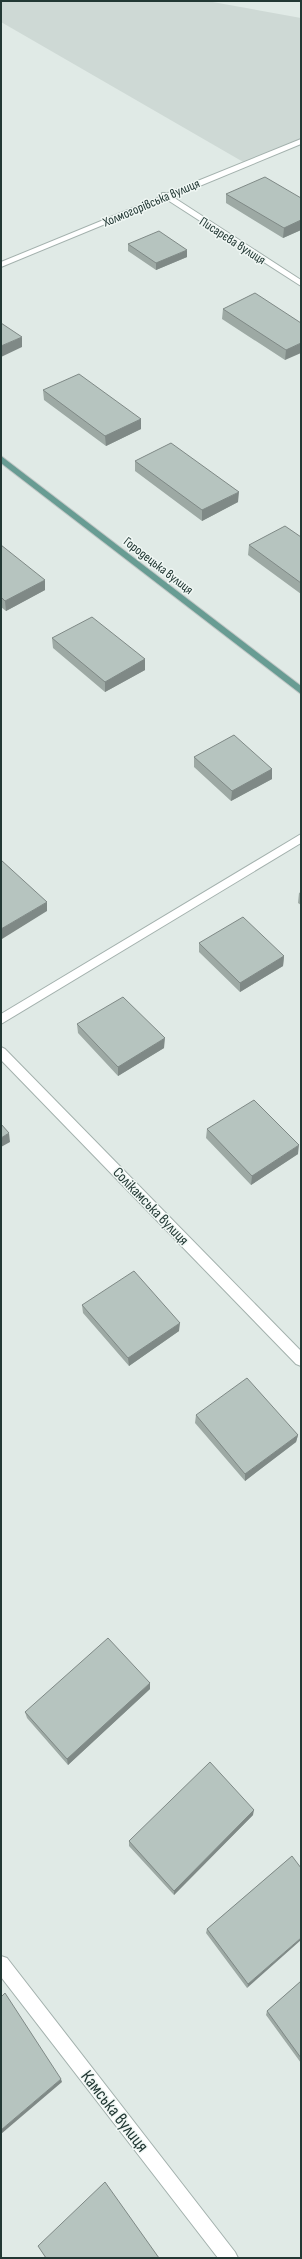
<svg xmlns="http://www.w3.org/2000/svg" width="302" height="2259" font-family="'Sofia Sans Condensed',sans-serif">
	<rect width="100%" height="100%" fill="#e0eae6"/>
	<path fill="#ced9d5" d="M1,1h206l94,17v125l-56,20 -244,-141z"/>
	<g fill="none" stroke-linecap="round" stroke-linejoin="round">
		<g stroke="#a3b1ad" stroke-width="2">
			<path id="minor" d="M301,139v5l-128,53 128,83v6l-135,-87 -165,68v-5l161,-66v-3h6z
				M301,834v9l-300,181v-10z
				M1,1047l4,2 296,302v15l-5,-2 -295,-304z
				M1,1956l6,2 228,294 3,6h-20l-217,-281z"/>
		</g>
		<g stroke="#c1c7c6" stroke-width="2">
			<path id="major" d="M1,456l300,230v8l-300,-231z"/>
		</g>
		<use href="#minor" fill="#fff" fill-rule="evenodd"/>
		<use href="#major" fill="#689c93" fill-rule="evenodd"/>
	</g>
	<path fill="#9da9a4" d="M226,194l75,4v32l-18,8 -57,-35z
		M128,244l59,13 -31,13 -28,-19z
		M223,309l78,14 -16,37 -63,-41z
		M43,390l98,29v10l-35,17 -62,-46z
		M135,461l103,41 -36,19 -67,-50z
		M301,537v57l-53,-39 1,-10z
		M1,545l44,45 -39,21 -5,-4z
		M52,638l93,21v11l-40,22 -52,-44z
		M194,757l78,12v10l-41,22 -37,-34z
		M301,892v13l-3,-2 1,-10z
		M199,943l85,13 -1,10 -43,26 -41,-40z
		M77,1024l87,24 -46,28 -40,-43z
		M207,1129l91,25 -47,31 -45,-47z
		M82,1305l97,26 -50,35 -46,-53z
		M196,1415l102,20 -2,7 -51,39 -50,-58z
		M150,1689l-82,76 -41,-47 -2,-6z
		M253,1815l-79,80 -45,-49v-5z
		M292,1856l-45,132 -41,-55 1,-4z
		M301,1981v82l-35,-48 1,-4z"/>
	<path fill="#7f8986" d="M301,220v10l-18,8 1,-10z
		M187,250v7l-31,13v-7z
		M22,337v10l-21,10v-11z
		M301,343v10l-16,7 1,-10z
		M141,419v10l-35,17 -1,-10z
		M239,492l-1,10 -36,19v-11z
		M45,580v10l-39,21 -1,-10z
		M145,659v11l-40,22v-10z
		M272,769v10l-41,22 1,-10z
		M47,902v9l-45,28 -1,-10z
		M284,956l-1,10 -43,26v-9z
		M165,1038l-1,10 -46,28v-9z
		M9,1133l1,9 -9,5v-9z
		M299,1145l-1,9 -47,31 1,-9z
		M180,1323l-1,8 -50,35 -1,-8z
		M298,1435l-2,7 -51,39v-7z
		M150,1683v6l-82,76 -1,-6z
		M254,1810l-1,5 -79,80v-4z
		M301,1938v2l-54,48 1,-4z
		M61,2079l1,3 -61,52v-4z"/>
	<path fill="#b6c4bf" stroke="#7f8986" d="M265,177l36,21v22l-17,8 -58,-34z
		M159,231l28,19 -31,13 -28,-19z
		M255,293l46,30v20l-15,7 -63,-41z
		M1,323l21,14 -21,9z
		M79,374l62,45 -36,17 -62,-46z
		M171,443l68,49 -37,18 -67,-49z
		M285,526l16,11v46l-52,-38z
		M1,545l44,35 -40,21 -4,-4z
		M92,617l53,42 -40,23 -53,-44z
		M234,735l38,34 -40,22 -38,-34z
		M1,860l46,42 -46,27z
		M243,917l41,39 -44,27 -41,-40z
		M123,997l42,41 -47,29 -41,-43z
		M254,1100l45,45 -47,31 -45,-47z
		M1,1124l8,9 -8,5z
		M134,1271l46,52 -52,35 -46,-53z
		M247,1378l51,57 -53,39 -49,-59z
		M108,1638l42,45 -83,76 -42,-47z
		M210,1762l44,48 -80,81 -45,-50z
		M292,1856l9,12v70l-53,46 -41,-55z
		M301,1981v77l-34,-47z
		M5,1993l56,86 -60,51v-133z
		M105,2182l54,76h-113l-8,-12z"/>
	<g text-anchor="middle" stroke-width="3" stroke-linejoin="round" paint-order="stroke">
		<g font-size="13" fill="#223834" stroke="#f0f7f4">
			<text transform="translate(151 202) rotate(-23)" y="5">Холмогорівська вулиця</text>
			<text transform="translate(233 240) rotate(33)" y="5">Писарєва вулиця</text>
			<text transform="translate(159 565) rotate(38)" y="5">Городецька вулиця</text>
		</g>
		<g font-size="15" fill="#223834" stroke="#f0f7f4">
			<text transform="translate(151 1206) rotate(46)" y="5">Солікамська вулиця</text>
		</g>
		<g font-size="18" fill="#223834" stroke="#f0f7f4">
			<text transform="translate(115 2111) rotate(52)" y="6">Камська вулиця</text>
		</g>
	</g>
	<rect width="302" height="2259" fill="none" stroke="#223834" stroke-width="4"/>
</svg>
